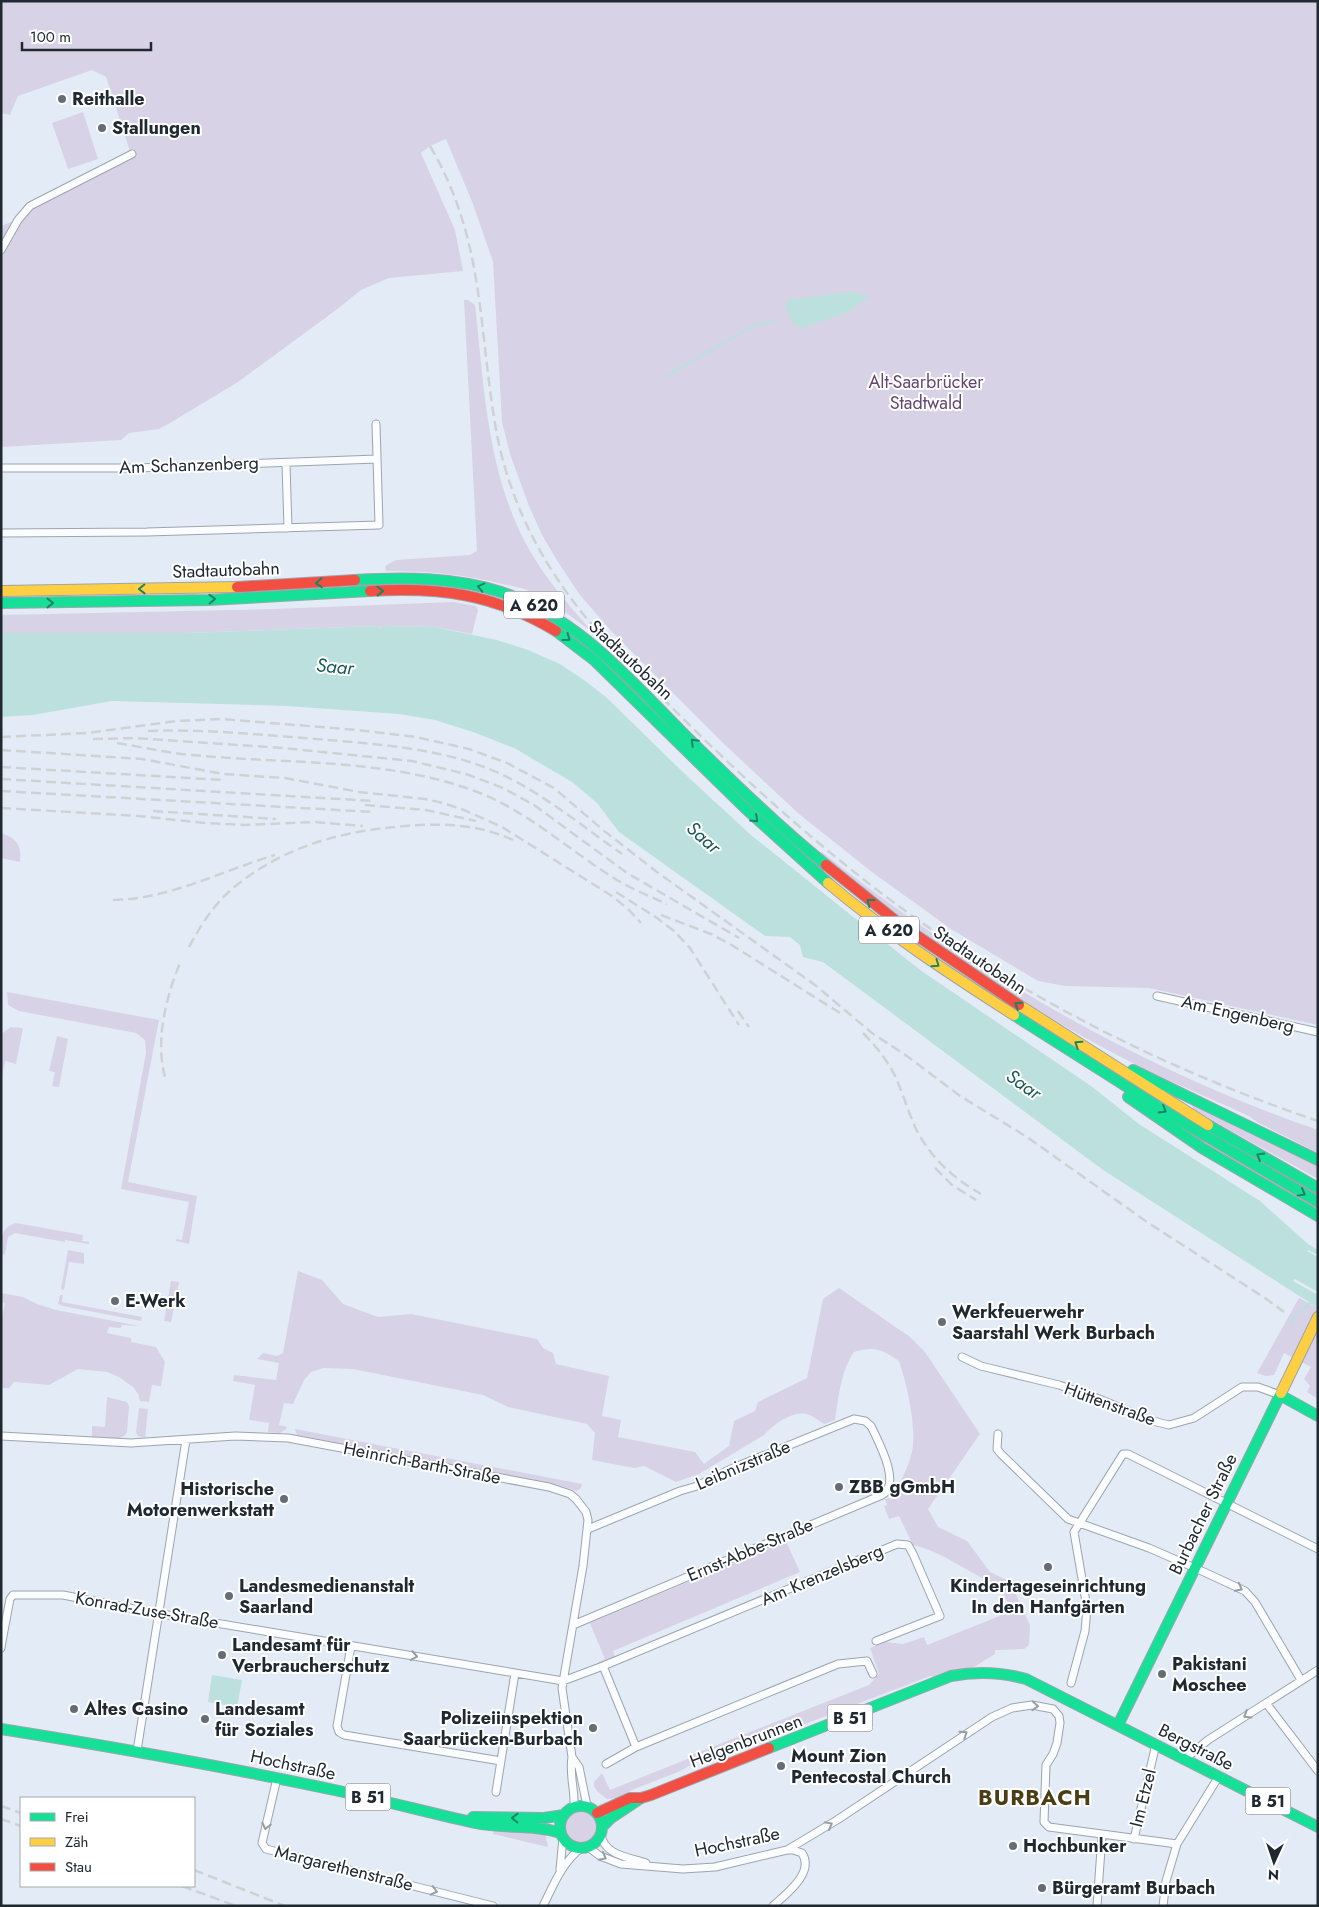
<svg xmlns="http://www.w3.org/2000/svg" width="1319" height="1907" font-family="Jost,sans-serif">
	<rect width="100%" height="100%" fill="#e3ecf6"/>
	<path fill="#d7d2e6" d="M1,1h1317v1024l-169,-37 -84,-2 -27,-5 -87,-52 -79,-57 -73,-58 -75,-70 -111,-111 -33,-38 -22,-33 -16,-27 -13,-29 -19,-52 -8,-32 -9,-160 -20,-58 -27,-65 -16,7 -9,7 34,77 8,41 -74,7 -28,12 -25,20 -98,72 -68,41 -11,6 -30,4 -8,7 -120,7v-221l13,-5 15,-16 102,-51 -25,-77 -14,-7 -74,26 -8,19 -9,-2z
		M83,112l15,47 -30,10 -16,-46z
		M464,300h4l7,5c9,80 12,164 50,237 17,32 40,59 64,86l-1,1 -23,-17 -34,-18 1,-2c-11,-5 -20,-6 -30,-8 -39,-10 -76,-13 -116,-13l-1,-5 11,-6 74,-5 7,-4z
		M453,602l23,4 2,4 -6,24 -38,-7 -51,-1 -3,3 -3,-3 -190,7h-186v-18l272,-6z
		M1,833c16,5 21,13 19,29l-19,-4z
		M822,852c150,119 314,215 496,278v23l-61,-31 -8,-6c-53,-24 -107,-46 -158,-75 -97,-53 -185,-119 -272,-187z
		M7,992l152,28 -31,162 69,14 -8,48 -13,-3v-2l6,1 7,-38 -68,-13 25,-136 -1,-13 -9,-7 -117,-22 -11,-6z
		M11,1027l12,1 -7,36 -11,-3 -3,15 -1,-42z
		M57,1036l11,3 -9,48 -7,-1 3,-14 -6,-1z
		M1193,1106l125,60v13l-126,-70z
		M16,1223l67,12 -1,6 7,1v2l-24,-4v2l-50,-9 -7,4 -3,17 -4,1c0,-14 -1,-28 15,-32z
		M68,1250l16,3v11l-15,-2 -5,28 -3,-1z
		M298,1271l24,9 21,24 35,13 33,-3 126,25 6,9 10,5 3,11 53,12 -7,40 19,4 -3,17 77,15 9,12 25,-18 5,-25 21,-10 3,-9 49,-24 16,-79 16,-11 71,49 15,15 55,82 -52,75 10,18 29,14 23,31 17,8 7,10 16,35 -1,20 -5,4 -29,1v4l-21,13 -40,10 -4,-1 -164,63 -73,25 -15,8 -46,18 -13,8 -12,1 -10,-8 -3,-5v-4l8,-9 8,17 80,-32 -1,-2 180,-71 10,-11 -9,-26 16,-6 17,2 21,-7 3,8 85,-34 -14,-27c-8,-3 -17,-6 -25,-11 -20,-11 -37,-23 -60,-28l-14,-29 -10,3 -5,-13 3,-1 -2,-6 8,-1c6,-15 15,-29 19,-46 5,-23 -5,-68 -13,-91 -17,-12 -25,-15 -45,-9 -14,21 -15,44 -19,68l-11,4c-5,-3 -12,-9 -18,-10 -14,-3 -33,11 -42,21l-65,39 -23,8 -32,-16 -10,2 -42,-8 3,-27 -8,-9 -79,-17 -25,-12 -130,-26 -30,-1 -12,4 -7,8 -11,24 -9,-1 -5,22 8,2 -1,2 -6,4 -12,-1 1,-9 -20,-3 6,-35 -22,-4 1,-6 42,5 3,-17 -22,-4 6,-6 14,3 6,-3z
		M171,1281l8,1 -8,40 -7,-1z
		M1,1293l22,4 14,7 19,6 84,16 -18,-1 -1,3 -12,-1 -2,6 24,5v4l25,5 9,15 -4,24 -9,-1 -3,17 -9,-1 -2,-7 -4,-6 -15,-11 -12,-5 -29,-3 -29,16 -35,-3 -5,6h-8v-67l4,-18 -4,-1z
		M60,1295h3l-1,7 80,15 -1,4 -78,-15 -5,-2z
		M1299,1298l19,10v91l-11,-7 3,-6 -6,-7 7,-12 -27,-14 -10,22 -8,1 -9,-3z
		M107,1397l20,5 2,4 -2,26c-5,11 -25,6 -35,5v-11l13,1z
		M139,1408l9,1 -3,29 -7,-2 -2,-4z
		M295,1429l287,55 -1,4 -4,3 -19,-6 -261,-50z
		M786,1541l14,31 -187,79 2,6 -16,7 -1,-2 7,-3 -15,-36z
		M564 1826a17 17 0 1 1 34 0a17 17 0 1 1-34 0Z
		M494,1830l32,2 2,2h12l2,-2h3l3,15 -55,-13z"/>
	<path fill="#bce0de" d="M850,292l20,4 -22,16 -45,16 -9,-3 -9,-18 2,-7z
		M377,626l3,3 3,-3 51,1 63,13 31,10 32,14 24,16 23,18 81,79 63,58 111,89 61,48 168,114 48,38 121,77 48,43 10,6v5l-10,-5 -1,1 11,6v35l-23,-13 -2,2 25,14v13l-215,-138 -280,-208 -20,-5 -3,-12 -10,-8 -25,-1 -146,-104 -22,-29 -25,-21 -58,-34 -41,-16 -38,-12 -36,-6 -112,-8 -175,-5 -79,14 -32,2v-84h186z
		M212,1675l30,5 -5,27 -29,-5z"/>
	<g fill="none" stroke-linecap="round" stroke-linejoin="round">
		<path stroke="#bce0de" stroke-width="2.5" d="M666,376l89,-51 20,-4
			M1297,1313l16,-12 5,1
			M1291,1323l4,-6"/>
		<g stroke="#9da4ad" stroke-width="9">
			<path id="street" d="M1,250l17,-30 12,-14 102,-52
				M286,463l2,65
				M1,468h136l240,-9
				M1,533l146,-1 232,-7 -3,-101
				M1157,996l161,36
				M962,1357l19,9 78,19 35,12 59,24 16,4 25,-7 48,-31h16l22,8
				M998,1434l-1,15 4,5 67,65 81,29 55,24 41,19 10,11 46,78
				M1,1436l130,7 104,-7 53,2 261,49 21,7 6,5 10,13 2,8 -5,46 -21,122 10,69c-3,17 3,33 2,49
				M573,1625l309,-130c20,-11 -4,-54 -11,-69l-6,-5 -11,-2 -121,49 -36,18 -17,5 -92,38
				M1,1635l2,1 7,-37 3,-4h50l87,17 413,69 40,-15 294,-122 11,1 5,9 27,62 -64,25
				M351,1646l-14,80 2,6 5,3 157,26
				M1,1648l2,-12
				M603,1666l33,81
				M1071,1683l14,-52 2,-23 -13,-76 49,-78h5l190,95
				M1266,1703l52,68
				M137,1751l49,-311
				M572,1757l7,10 8,39
				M1185,1759l23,-19 110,-70
				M606,1764l30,-17 202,-83 29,-3 6,13
				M277,1778l-15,65 4,6 227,57
				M496,1792l19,-119
				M601,1834c3,22 28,23 45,29
				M1134,1839l22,-95
				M588,1847l12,9 21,8 62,5 32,-2 72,-17 50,-30 155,-103 20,-9 20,-3 21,4 6,7 1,7 -3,20 -4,11 -7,11 -2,57 5,5 128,17
				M560,1869l3,-31
				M543,1906c11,-22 19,-43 38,-58
				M773,1906c13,-12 42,-33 29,-53l-9,-3h-5
				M1097,1906l5,-71
				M1163,1906l3,-25 11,-37 42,-68"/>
		</g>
		<g stroke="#9da4ad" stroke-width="12">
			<path id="fast" d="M355,580c49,-3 99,-3 146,12 78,26 130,89 186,145 45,44 90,88 139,128
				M1,603l208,-3 161,-9
				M556,631l38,29 151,148 83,75
				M1014,1015l170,108 134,79
				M1133,1070l185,90
				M1128,1097l74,51 116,68
				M1208,1125l110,63
				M1280,1395l38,21
				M1118,1725l163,-332
				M1,1729c113,18 226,38 338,62 46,10 91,22 136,32 29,6 58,1 86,10
				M769,1748l182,-72c26,-5 50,-4 75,3l292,148
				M560 1827a21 21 0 1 1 42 0a21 21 0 1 1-42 0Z
				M473,1817l71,1 20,-3
				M602,1827l9,-9 30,-20"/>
		</g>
		<g stroke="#9da4ad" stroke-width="12">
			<path id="slow" d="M1,591l236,-4
				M828,883c58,49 122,91 186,132
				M1019,1005l189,120
				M1281,1393l37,-76"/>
		</g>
		<g stroke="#9da4ad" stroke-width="12">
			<path id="jam" d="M237,587l118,-7
				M370,591c71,-4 124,3 186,40
				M826,865l75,60 118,80
				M597,1813l33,-15h11l10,-3 118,-47"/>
		</g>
		<use href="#street" stroke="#fbfcfe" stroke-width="7"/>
		<use href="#fast" stroke="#16e098" stroke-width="10"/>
		<use href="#slow" stroke="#ffcf43" stroke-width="10"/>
		<use href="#jam" stroke="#f24e42" stroke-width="10"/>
		<path stroke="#cfd2d5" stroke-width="2.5" stroke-dasharray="10 5" stroke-linecap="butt" d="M430,146c56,95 48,187 67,289 14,70 46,131 91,185 85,92 176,181 275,259 135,106 292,187 455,242
			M148,731c52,-2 104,3 156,7 66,6 136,8 197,36 44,21 81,52 121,80
			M1,737l86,-4 90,-12 44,-2 137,11 58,7 53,12 38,14 47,25 49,42 54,42 158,113 57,48 35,23 53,40 67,41 120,85 118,76 19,14
			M93,739l42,-1 147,10 130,13 54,13 37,14 31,17 93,68 112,65
			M117,743c25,4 50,10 75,12 93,9 191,3 280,35 51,18 92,56 137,85 18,12 38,20 58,29
			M1,750l141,9 81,15 62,4 74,14 66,7 18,4 21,7 38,17 110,69 17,14 12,13
			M1,767l222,13
			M1,779l372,22
			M1,791l372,21
			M365,805l61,5 50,11
			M1,808l137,8 67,7 40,2 69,-3 49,4
			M153,811l123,8
			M616,892l41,26 17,13 16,17 49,77
			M113,900c57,-1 108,-29 162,-45
			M661,915l50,19 19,10 110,69
			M189,947c13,-24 27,-46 49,-63 50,-39 105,-53 167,-58 36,-3 74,-2 108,14
			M738,1011l11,16
			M863,1033c13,13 24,27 32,43 8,17 13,36 21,53 15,29 37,49 65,65
			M165,1077c-10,-37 1,-80 15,-114
			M935,1168l17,17 24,15
			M1,1806l20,7
			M1,1819l20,7
			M194,1870l91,36
			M182,1886l54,20"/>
	</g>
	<defs><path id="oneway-chevron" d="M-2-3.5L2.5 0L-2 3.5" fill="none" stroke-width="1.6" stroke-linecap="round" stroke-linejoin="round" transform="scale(1.25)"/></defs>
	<g stroke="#1b8464">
		<use href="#oneway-chevron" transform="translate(319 583) rotate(177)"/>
		<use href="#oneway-chevron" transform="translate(481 587) rotate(-167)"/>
		<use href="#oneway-chevron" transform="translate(142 589) rotate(179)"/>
		<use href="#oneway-chevron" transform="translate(380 591) rotate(-2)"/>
		<use href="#oneway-chevron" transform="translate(212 599) rotate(-2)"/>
		<use href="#oneway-chevron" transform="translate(50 603)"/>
		<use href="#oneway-chevron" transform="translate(567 638) rotate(36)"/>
		<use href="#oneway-chevron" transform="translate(694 742) rotate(-135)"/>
		<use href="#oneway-chevron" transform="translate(755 819) rotate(43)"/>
		<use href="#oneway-chevron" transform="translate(870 902) rotate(-142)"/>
		<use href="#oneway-chevron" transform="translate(936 964) rotate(35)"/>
		<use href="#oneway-chevron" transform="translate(1018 1005) rotate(-147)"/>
		<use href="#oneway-chevron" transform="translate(1078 1044) rotate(-147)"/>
		<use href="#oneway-chevron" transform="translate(1163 1110) rotate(31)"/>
		<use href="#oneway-chevron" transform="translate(1260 1156) rotate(-149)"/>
		<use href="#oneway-chevron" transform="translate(1302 1193) rotate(29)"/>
		<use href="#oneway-chevron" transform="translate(515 1818) rotate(-179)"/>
	</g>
	<g stroke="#989da1">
		<use href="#oneway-chevron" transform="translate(1239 1588) rotate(28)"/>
		<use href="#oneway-chevron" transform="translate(414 1656) rotate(10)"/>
		<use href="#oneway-chevron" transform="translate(1035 1706) rotate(3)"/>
		<use href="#oneway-chevron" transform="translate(1247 1715) rotate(148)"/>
		<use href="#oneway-chevron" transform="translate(964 1734) rotate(-34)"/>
		<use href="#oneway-chevron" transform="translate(829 1825) rotate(-29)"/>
		<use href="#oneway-chevron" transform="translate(266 1826) rotate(103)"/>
		<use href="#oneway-chevron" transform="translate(603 1857) rotate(29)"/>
		<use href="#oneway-chevron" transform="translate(434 1891) rotate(14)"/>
	</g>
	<g fill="#646d75" stroke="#fff" stroke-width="2">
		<circle cx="62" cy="99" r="5"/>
		<circle cx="102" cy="128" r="5"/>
		<circle cx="115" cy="1301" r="5"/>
		<circle cx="942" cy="1322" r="5"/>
		<circle cx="839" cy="1487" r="5"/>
		<circle cx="284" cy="1499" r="5"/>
		<circle cx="1048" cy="1567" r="5"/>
		<circle cx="229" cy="1596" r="5"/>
		<circle cx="222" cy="1655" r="5"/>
		<circle cx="1162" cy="1674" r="5"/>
		<circle cx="74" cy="1709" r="5"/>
		<circle cx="205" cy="1719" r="5"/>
		<circle cx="593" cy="1728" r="5"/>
		<circle cx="781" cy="1766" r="5"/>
		<circle cx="1013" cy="1846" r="5"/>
		<circle cx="1042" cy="1888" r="5"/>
	</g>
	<g text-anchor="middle" stroke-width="4" stroke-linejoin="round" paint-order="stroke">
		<g fill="#fff" stroke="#63686e" stroke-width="1">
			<rect x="504" y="591.5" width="60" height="27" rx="4"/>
			<rect x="859" y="916.5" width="60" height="27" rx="4"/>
			<rect x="827.5" y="1704.5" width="45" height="27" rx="4"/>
			<rect x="345.5" y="1783.5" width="45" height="27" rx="4"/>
			<rect x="1245.5" y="1787.5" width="45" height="27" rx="4"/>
		</g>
		<g font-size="16" font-weight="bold" fill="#202830">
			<text x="534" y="611">A 620</text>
			<text x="889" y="936">A 620</text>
			<text x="850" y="1724">B 51</text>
			<text x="368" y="1803">B 51</text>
			<text x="1268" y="1807">B 51</text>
		</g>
		<g font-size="18" font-weight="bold" fill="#202830" stroke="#fff" text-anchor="start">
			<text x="72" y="105">Reithalle</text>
			<text x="112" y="134">Stallungen</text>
			<text x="125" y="1307">E-Werk</text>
			<text x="952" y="1318">Werkfeuerwehr<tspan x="952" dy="21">Saarstahl Werk Burbach</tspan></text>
			<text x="849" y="1493">ZBB gGmbH</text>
			<text x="274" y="1495" text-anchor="end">Historische<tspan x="274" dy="21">Motorenwerkstatt</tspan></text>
			<text x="239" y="1592">Landesmedienanstalt<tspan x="239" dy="21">Saarland</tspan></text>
			<text x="1048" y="1592" text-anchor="middle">Kindertageseinrichtung<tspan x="1048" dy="21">In den Hanfgärten</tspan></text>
			<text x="232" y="1651">Landesamt für<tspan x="232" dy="21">Verbraucherschutz</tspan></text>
			<text x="1172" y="1670">Pakistani<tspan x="1172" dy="21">Moschee</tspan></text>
			<text x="84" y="1715">Altes Casino</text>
			<text x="215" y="1715">Landesamt<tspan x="215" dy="21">für Soziales</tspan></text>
			<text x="583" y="1724" text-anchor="end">Polizeiinspektion<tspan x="583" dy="21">Saarbrücken-Burbach</tspan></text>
			<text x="791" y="1762">Mount Zion<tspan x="791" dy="21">Pentecostal Church</tspan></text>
			<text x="1023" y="1852">Hochbunker</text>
			<text x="1052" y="1894">Bürgeramt Burbach</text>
		</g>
		<g font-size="18" fill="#634672" stroke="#fff">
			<text x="926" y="388">Alt-Saarbrücker<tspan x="926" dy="21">Stadtwald</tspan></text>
		</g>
		<g font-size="18" fill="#202830" stroke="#fff">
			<text transform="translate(189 465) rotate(-2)" y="6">Am Schanzenberg</text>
			<text transform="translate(226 570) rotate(-2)" y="6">Stadtautobahn</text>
			<text transform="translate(631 660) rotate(43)" y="6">Stadtautobahn</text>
			<text transform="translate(980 960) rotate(34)" y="6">Stadtautobahn</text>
			<text transform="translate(1238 1014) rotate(13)" y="6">Am Engenberg</text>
			<text transform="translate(1110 1404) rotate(20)" y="6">Hüttenstraße</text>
			<text transform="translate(422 1463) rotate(11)" y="6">Heinrich-Barth-Straße</text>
			<text transform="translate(743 1465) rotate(-23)" y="6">Leibnizstraße</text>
			<text transform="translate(1203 1514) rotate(-64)" y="6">Burbacher Straße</text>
			<text transform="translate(750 1550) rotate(-23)" y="6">Ernst-Abbe-Straße</text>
			<text transform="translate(822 1575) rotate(-23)" y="6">Am Krenzelsberg</text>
			<text transform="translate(147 1610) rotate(10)" y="6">Konrad-Zuse-Straße</text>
			<text transform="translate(746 1741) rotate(-21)" y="6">Helgenbrunnen</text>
			<text transform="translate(1196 1747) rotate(27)" y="6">Bergstraße</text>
			<text transform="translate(293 1765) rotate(12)" y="6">Hochstraße</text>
			<text transform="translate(1143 1798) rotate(-76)" y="6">Im Etzel</text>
			<text transform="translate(737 1842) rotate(-12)" y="6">Hochstraße</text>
			<text transform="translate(344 1868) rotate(14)" y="6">Margarethenstraße</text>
		</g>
		<g font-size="19" font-style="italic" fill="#195953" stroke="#fff">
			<text transform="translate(335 666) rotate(5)" y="7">Saar</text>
			<text transform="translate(704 837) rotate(41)" y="7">Saar</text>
			<text transform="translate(1024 1084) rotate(35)" y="7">Saar</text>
		</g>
		<g font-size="22" font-weight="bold" letter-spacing="1" fill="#4b3e15" stroke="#fff">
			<text x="1035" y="1805">BURBACH</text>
		</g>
	</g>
	<rect width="1319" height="1907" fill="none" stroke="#202830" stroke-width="5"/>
	<rect x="20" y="1797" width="175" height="90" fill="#ffffff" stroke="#a6a9ac"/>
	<rect x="30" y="1813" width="25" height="8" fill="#16e098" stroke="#a6a9ac"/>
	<text x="65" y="1822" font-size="15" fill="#202830">Frei</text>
	<rect x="30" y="1838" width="25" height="8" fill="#ffcf43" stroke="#a6a9ac"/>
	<text x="65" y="1847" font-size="15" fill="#202830">Zäh</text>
	<rect x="30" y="1863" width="25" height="8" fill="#f24e42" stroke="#a6a9ac"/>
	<text x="65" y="1872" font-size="15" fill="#202830">Stau</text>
	<g transform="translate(1274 1862) rotate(183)" stroke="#ffffff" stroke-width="4" paint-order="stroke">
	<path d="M0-4L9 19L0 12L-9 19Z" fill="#202830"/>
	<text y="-8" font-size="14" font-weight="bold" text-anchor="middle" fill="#202830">N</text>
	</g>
	<path d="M22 42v8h129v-8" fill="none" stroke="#202830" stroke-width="2.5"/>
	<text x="30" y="42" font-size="15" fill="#202830" stroke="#ffffff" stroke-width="4" paint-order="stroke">100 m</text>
</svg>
